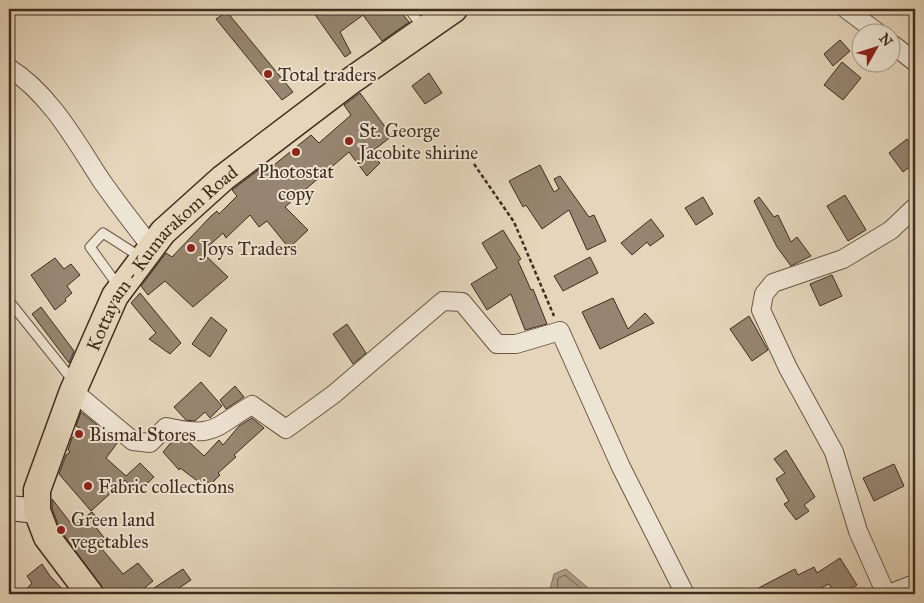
<svg xmlns="http://www.w3.org/2000/svg" width="924" height="603" font-family="'IM FELL Great Primer',serif">
	<rect width="100%" height="100%" fill="#e5d6bb"/>
	<filter id="stains"><feTurbulence type="fractalNoise" baseFrequency=".004" numOctaves="4"/><feColorMatrix values="0 0 0 0 .2 0 0 0 0 .09 0 0 0 0 .02 0 0 0 .5 -.17"/></filter>
	<radialGradient id="worn" r=".72"><stop offset=".6" stop-color="#630" stop-opacity="0"/><stop offset="1" stop-color="#630" stop-opacity=".3"/></radialGradient>
	<path fill="#ad9d86" stroke="#81705c" d="M566,569l29,25h-43l-2,-5 4,-15z"/>
	<g fill="none" stroke-linecap="round" stroke-linejoin="round">
		<path stroke="#766552" stroke-width="1" d="M557,594l1,-16 7,-3 23,19"/>
	</g>
	<path fill="#968570" stroke="#402d1e" d="M311,9h78l2,3h10l8,10 -27,19 -19,-26 -23,17 11,21 -6,4z
		M227,12l66,80 -11,8 -66,-81z
		M840,40l10,11 -17,15 -9,-12z
		M842,62l19,16 -18,22 -19,-15z
		M429,73l13,20 -17,11 -13,-18z
		M360,93l32,43 -22,17 10,10 -13,13 -18,-24 -64,55 23,23 -19,18 -22,-27 -8,6 -9,-12 -24,23 -3,-5 -21,19 26,25 -35,30 -28,-26 -17,14 -7,-9 25,-33 6,4 39,-41 6,-5 2,3 18,-18 -5,-6 33,-25 4,4 42,-34 8,8 32,-28 -7,-10z
		M907,139l8,11v13l-12,9 -14,-19z
		M540,165l14,27 5,-3 -5,-10 6,-3 29,41 5,-2 12,26 -19,9 -18,-40 -27,19 -16,-24 -3,2 -14,-26z
		M845,195l21,35 -18,11 -21,-35z
		M703,197l10,17 -17,11 -11,-17z
		M759,197l15,20 4,-2 13,27 6,-5 14,19 -20,10 -14,-19 -23,-46z
		M651,219l13,17 -14,10 -3,-4 -15,13 -11,-12z
		M503,230l18,29 -3,2 13,29 2,-1 14,35 -22,6 -14,-36 -24,16 -16,-26 26,-16 -15,-25z
		M590,257l8,16 -35,18 -9,-15z
		M55,258l9,11 7,-5 9,11 -13,11 5,7 -7,6 1,2 -11,9 -24,-35z
		M832,275l10,21 -22,10 -10,-22z
		M140,293l41,50 -11,11 -21,-15 7,-6 -25,-30z
		M613,298l15,31 17,-16 9,10 -54,26 -18,-37z
		M41,307l33,44 -5,12 -37,-49z
		M749,316l19,34 -16,11 -22,-32z
		M211,317l16,13 -17,27 -18,-13z
		M347,324l19,29 -13,11 -20,-30z
		M201,382l21,24 -12,12 -5,-6 -10,9 -9,-1 -12,-13z
		M235,386l9,11 -18,12 -6,-9z
		M81,412l37,30 -12,16 20,18 14,-13 14,14 -17,16 -12,-13 -34,31 -32,-37 7,-19 4,-3 -2,-2 4,-12 8,-10 -4,-2z
		M252,418l12,10 -30,27 2,2 -18,16 2,2 -13,13 -27,-20 -1,2 -16,-18 11,-13 14,2 16,15 15,-16 4,5 16,-19z
		M786,450l29,47 -11,8 5,6 -13,9 -12,-16 5,-3 -13,-22 9,-6 -11,-14z
		M894,464l10,22 -30,15 -11,-23z
		M52,499l21,27 19,-14 9,10 -6,4 14,18 -7,5 21,25 15,-11 15,18 -16,13h-30l-47,-64 -8,-22z
		M840,558l17,27 -16,9h-6l-6,-10 -21,10h-61l48,-25 3,6 16,-8 3,6z
		M42,564l8,12 17,18h-45l10,-11 -5,-7z
		M183,569l8,11 -21,14h-25z"/>
	<g fill="none" stroke-linecap="round" stroke-linejoin="round">
		<g stroke="#695745" stroke-width="11">
			<path id="lane" d="M409,9l15,20
				M119,287l-29,-40 13,-14 39,25
				M9,301l65,81"/>
		</g>
		<g stroke="#695745" stroke-width="20">
			<path id="street" d="M846,9l31,23
				M892,44l23,18
				M9,68c41,26 66,72 92,112 16,23 34,46 51,68
				M73,391l60,50 17,2 16,-16c49,11 47,1 86,-22l34,24 48,-35 109,-93 19,1 35,42h19l44,-13 61,136 64,127
				M886,594l-28,-63 -24,-79 -46,-84 -27,-58 3,-16 9,-11 70,-24 48,-29 24,-23"/>
		</g>
		<g stroke="#402d1e" stroke-width="26">
			<path id="secondary" d="M9,508l28,3
				M897,594l18,-7"/>
		</g>
		<g stroke="#402d1e" stroke-width="29">
			<g id="primary">
				<path id="s1" d="M90,594l-43,-57 -10,-26v-21l36,-99 42,-95 48,-64 60,-54 129,-98 102,-71"/>
			</g>
		</g>
		<path stroke="#402d1e" stroke-width="2.5" stroke-dasharray="4 2.5" stroke-linecap="butt" d="M474,164l40,58 40,94"/>
		<use href="#lane" stroke="#eee4d3" stroke-width="9"/>
		<use href="#street" stroke="#eee4d3" stroke-width="18"/>
		<use href="#secondary" stroke="#eee4d3" stroke-width="24"/>
		<use href="#primary" stroke="#e5d6bb" stroke-width="26"/>
	</g>
	<g fill="#8f2418" stroke="#eee4d3" stroke-width="2">
		<circle cx="268" cy="74" r="5"/>
		<circle cx="349" cy="141" r="5"/>
		<circle cx="296" cy="152" r="5"/>
		<circle cx="191" cy="248" r="5"/>
		<circle cx="79" cy="434" r="5"/>
		<circle cx="88" cy="486" r="5"/>
		<circle cx="61" cy="530" r="5"/>
	</g>
	<g text-anchor="middle" stroke-width="4" stroke-linejoin="round" paint-order="stroke">
		<g font-size="19" fill="#402d1e" stroke="#eee4d3" text-anchor="start">
			<text x="278" y="81">Total traders</text>
			<text x="359" y="137">St. George<tspan x="359" dy="22">Jacobite shirine</tspan></text>
			<text x="296" y="178" text-anchor="middle">Photostat<tspan x="296" dy="22">copy</tspan></text>
			<text x="201" y="255">Joys Traders</text>
			<text x="89" y="441">Bismal Stores</text>
			<text x="98" y="493">Fabric collections</text>
			<text x="71" y="526">Green land<tspan x="71" dy="22">vegetables</tspan></text>
		</g>
		<g font-size="19" fill="#402d1e" stroke="#eee4d3">
			<text dy="7" stroke="none"><textPath href="#s1" startOffset="388">Kottayam - Kumarakom Road</textPath></text>
		</g>
	</g>
	<rect width="924" height="603" fill="none" stroke="#e5d6bb" stroke-width="30"/>
	<rect x="10" y="10" width="904" height="583" fill="none" stroke="#402d1e" stroke-width="2.5"/>
	<rect x="15" y="15" width="894" height="573" fill="none" stroke="#402d1e"/>
	<g transform="translate(876 48) rotate(51)"><circle r="24" fill="#eee4d3" stroke="#a89b8b"/>
	<path d="M0-4L9 19L0 12L-9 19Z" fill="#8f2418"/>
	<text y="-8" font-size="14" font-weight="bold" text-anchor="middle" fill="#402d1e">N</text>
	</g>
	<rect width="100%" height="100%" filter="url(#stains)"/>
	<rect width="100%" height="100%" fill="url(#worn)"/>
</svg>
